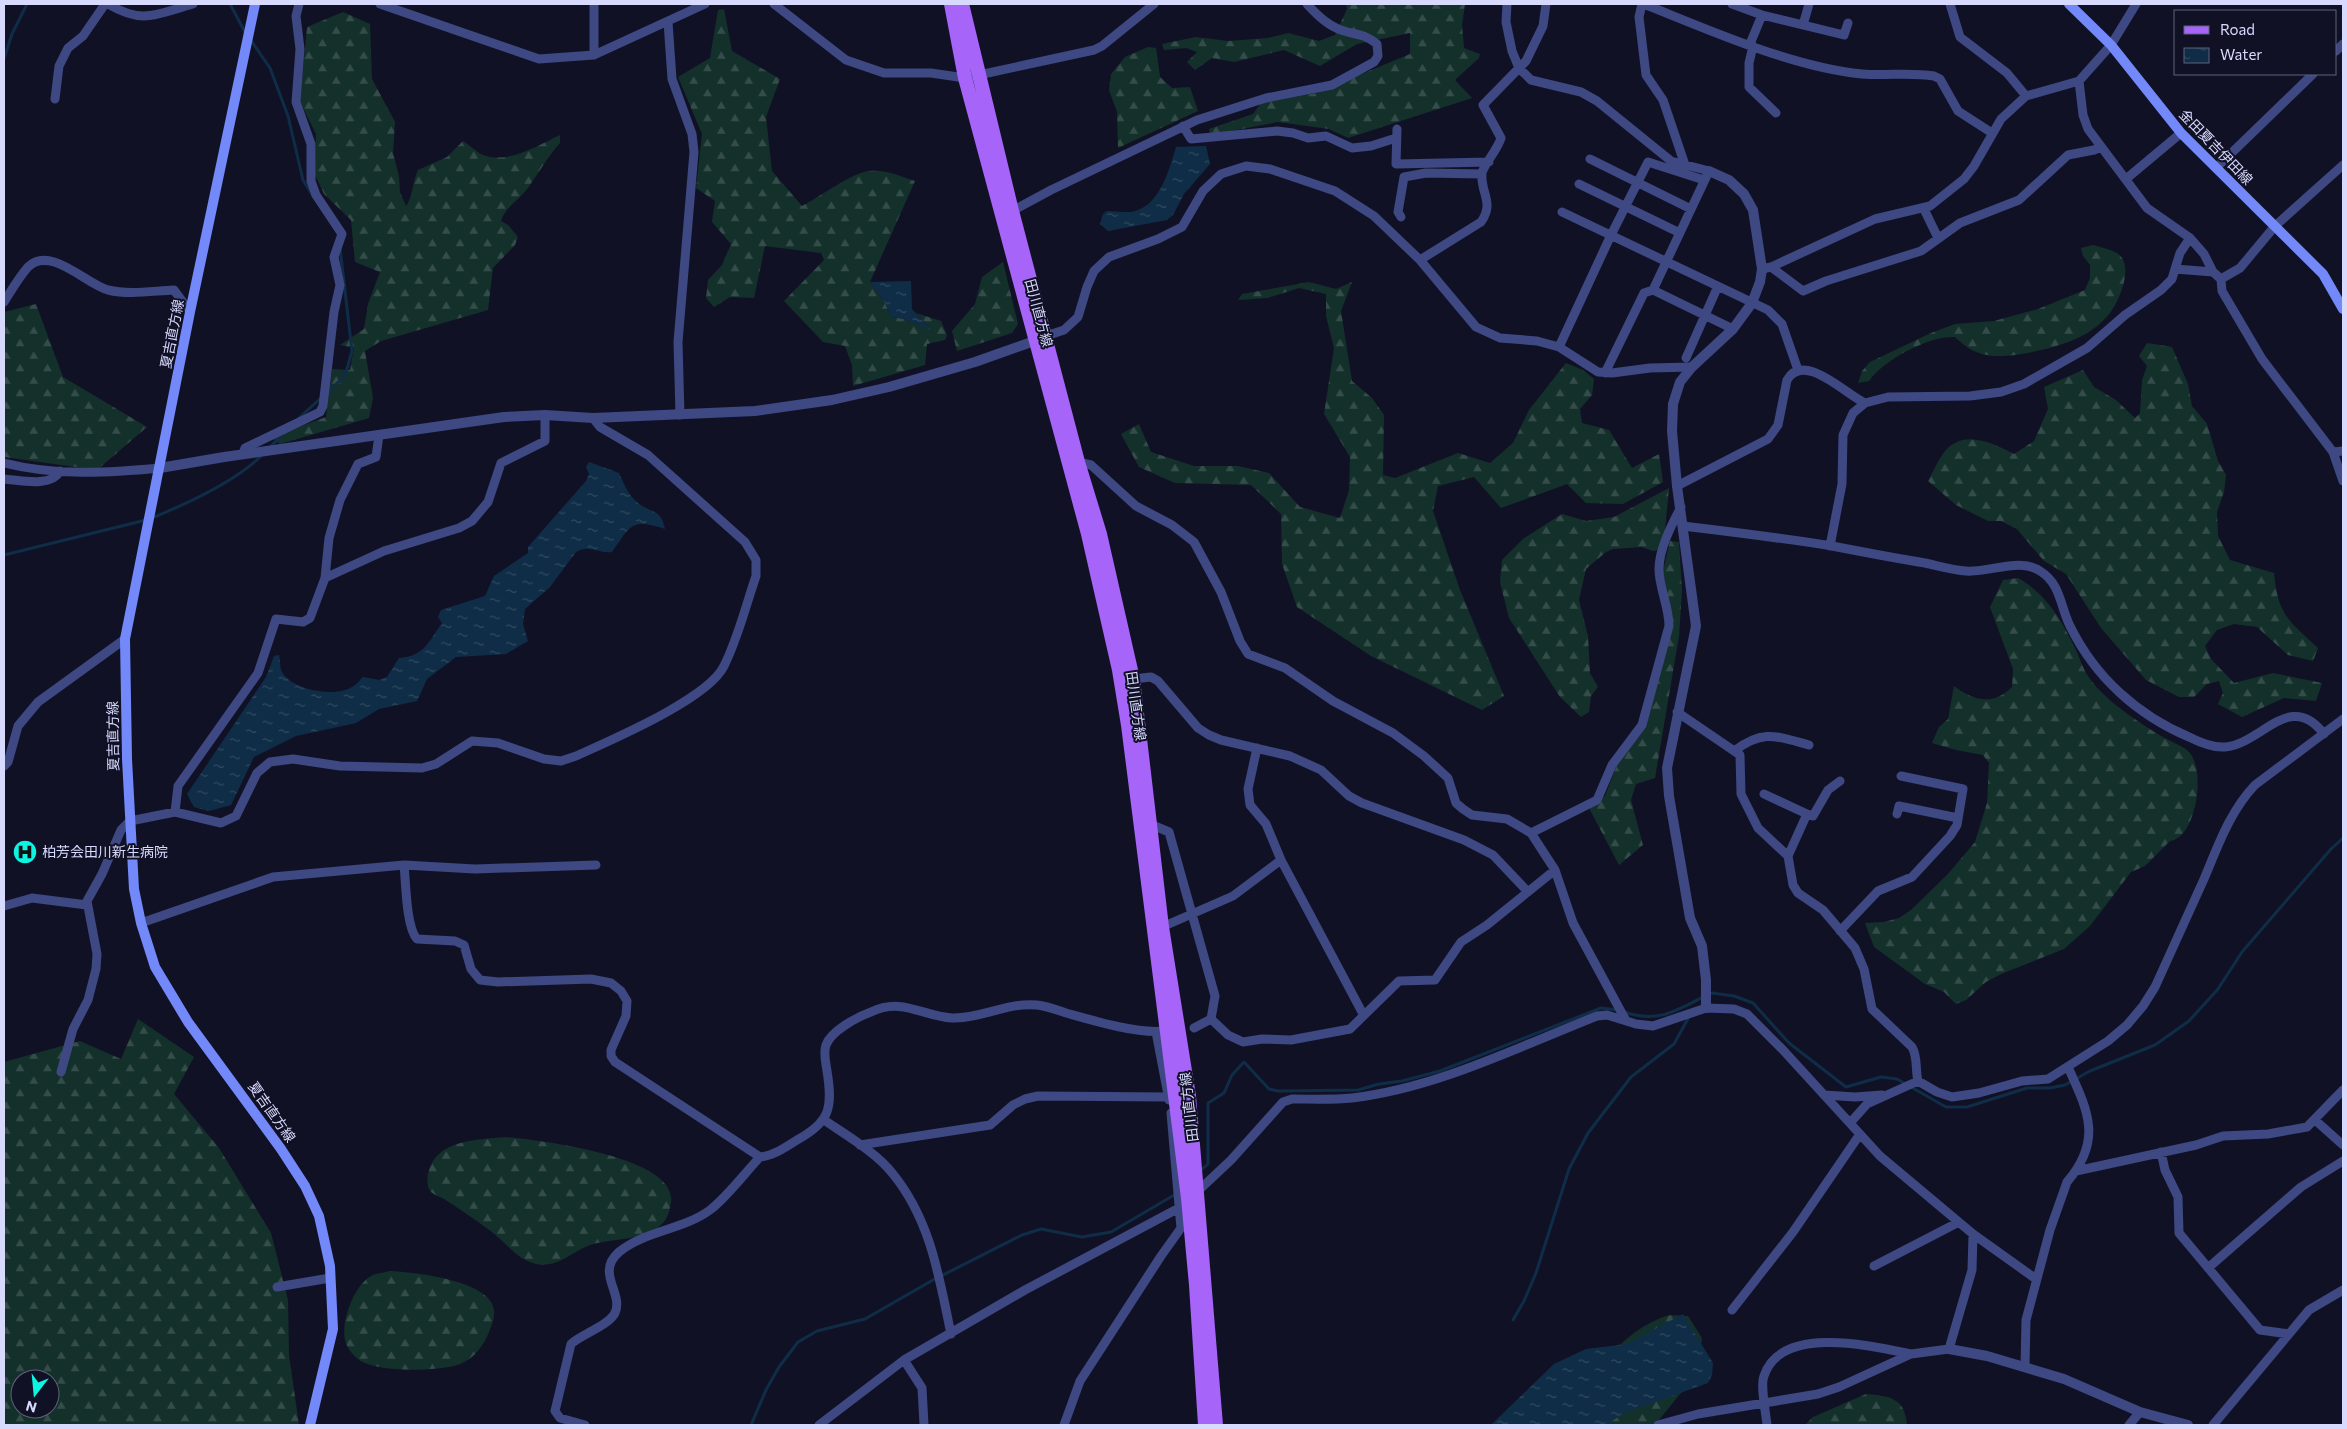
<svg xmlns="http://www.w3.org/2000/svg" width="2347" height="1429" font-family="Commissioner,'Noto Sans JP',sans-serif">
	<defs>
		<pattern id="forest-firs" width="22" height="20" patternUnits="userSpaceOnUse" patternTransform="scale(1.25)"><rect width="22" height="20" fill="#14302a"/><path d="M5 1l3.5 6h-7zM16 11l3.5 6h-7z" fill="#354d4a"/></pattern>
		<pattern id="water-ripples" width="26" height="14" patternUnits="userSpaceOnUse" patternTransform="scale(1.25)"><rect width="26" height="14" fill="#0f2d47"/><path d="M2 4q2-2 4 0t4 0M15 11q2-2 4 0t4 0" fill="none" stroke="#314b62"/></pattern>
	</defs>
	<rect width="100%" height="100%" fill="#111126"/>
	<path fill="url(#forest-firs)" fill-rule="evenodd" d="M1346,4h119l-3,21 2,23 16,6 -1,4 -24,22 17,18 -124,40 -19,-9 -51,-7 -68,13 -1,-6 44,-15 8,-11 55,-10 94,-39v-21l-53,11 -37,22 -36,-16 -50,12 -22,-4 -17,12 -8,-8 10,-10 -11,-4 -22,2 -2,-6 34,-7 32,4 40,-3 20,-5 31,8 16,-6 12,-26z
		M724,9l8,42 48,28 -14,38 6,54 30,35c16,-8 51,-34 67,-35 15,-2 32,5 46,10l-45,101 15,21 6,14 14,2 26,11 -15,-17 25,8 6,14 -2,5 -18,4 -2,21 -72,21 -1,-21 -7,-19 -22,-4 -39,-41 40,-41 -3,-7 -56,-7 -11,52 -24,-1 -16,10 -8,-9 2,-18 14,-15 9,-21 -19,-22 3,-21 -19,-13 6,-54 -24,-57 32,-19 8,-48z
		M343,12l27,12 2,55 23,43 -2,31 6,23 1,16 6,14c6,-7 7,-25 12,-36l29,-13 16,-16c7,4 15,13 23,15 24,7 53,-11 74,-21v8c-14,16 -20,28 -32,45 -9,12 -23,19 -27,33l7,4 10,12 -3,8 -22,23 -5,42 -107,31 -16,10 8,47 -4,20 -89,26 -9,-7 55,-20 6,-48 18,1 4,-22 -14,-3 24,-16 4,-25 12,-32 -25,-10 -4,-42 -27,-26 -9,-19 1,-41 -16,-32 7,-75z
		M1148,47l8,1 4,29 12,11 18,-1 8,24 -80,37 -1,-36 -8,-22 2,-16 14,-17z
		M2093,245c7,2 16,4 22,7 21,10 5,48 -5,61 -5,6 -11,12 -17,16 -19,16 -82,31 -106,26 -13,-2 -23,-9 -32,-18 -25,-2 -72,23 -86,44l-11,2 4,-12 8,-9 61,-29 24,-9 39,-3 44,-12 47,-19 5,-12v-13l-7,-9 -2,-8z
		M1003,262l15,62 -6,9 -55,18 -5,-20 23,-27 7,-27z
		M1309,282l27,7 16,-7 -11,29 11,70 20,17 12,17 -1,60 12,3 63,-25 32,10 23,-20 16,-33 37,-47 17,7 11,9 -2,16 -12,14 2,14 27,7 23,38 27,-14 4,28 -40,22 -37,-1 -19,-19 -66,24 -27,-31 -36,9 -5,25 27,79 44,106 -22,14 -111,-54 -74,-49 -15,-43 -1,-50 -30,-29 -76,-2 -36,-16 -18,-33 18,-10 12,28 43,14h44l31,7 31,34 40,11 9,-28 1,-33 -26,-43 10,-66 -8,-32v-22l-27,-6 -31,10 -30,2 4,-6z
		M36,304l27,73 84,50 -50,43 -93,-13v-145z
		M2147,343l25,4 16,37 4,22 15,18 11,37 8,14 -2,17 -7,20 1,24 12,24 44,13c4,42 14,47 44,75l-5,13 -25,-6 -31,-28 -23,-3 -17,6 -12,16 6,13 23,24 39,-10 49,10 -6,18 -32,-3 -42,19 -24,-13 5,-11 -4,-12 -12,3 -13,13h-15l-33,-17 -45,-52 -35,-54 -22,-13 -27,-32 -16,-8h-13l-32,-16 -28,-24c7,-12 14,-32 27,-38 18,-10 43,3 59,11l20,-13 14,-32 -4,-22 39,-17 11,17 22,13 19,18 5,-5 2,-33 5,-14 -8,-10z
		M1669,488l-5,52 -3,10 -8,1 -11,-4 -29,2 -7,3 -20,17 -7,31 9,36 2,37 8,14 -7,9 -2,16 -8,5 -21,-20 -51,-79 -9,-36 2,-22 21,-21 39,-25 24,7 28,-4z
		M1670,541l9,1 3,49 -3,45 -24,142 -19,6 -5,16 12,45 -24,20 -30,-57 16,-12 13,-34 27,-36 27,-100 -9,-55z
		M2018,578c28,16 43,41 57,70 5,10 8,22 15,31 17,23 47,42 71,57 8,5 20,9 27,15 13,12 11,46 5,62 -3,11 -10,26 -23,28l-25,25 -14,6 -41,54 -26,23 -63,25 -15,8 -20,18 -10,4 -12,-12 -19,-8 -51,-37 -9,-24 19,-1 15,-4 12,-8 37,-36 27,-32 12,-39 2,-40 -6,-8 -27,-5 -24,-7 7,-16 9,-8 6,-33c20,15 39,20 58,1l1,-18 -23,-62 13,-27z
		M138,1019l56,38 -20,37 45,54 52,85 17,67 1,55 10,70h-295v-363l76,-21 41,18zM20,1379h30v30h-30z
		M506,1137c32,3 171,19 165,65 -1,7 -3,16 -8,21 -22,22 -56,12 -82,26 -13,7 -28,19 -45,15 -21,-5 -33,-26 -51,-37 -13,-10 -27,-19 -41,-28 -3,-2 -10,-4 -13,-7 -4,-4 -4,-13 -3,-18 7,-35 49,-34 78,-37z
		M389,1271c23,1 102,9 105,39 1,7 -2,15 -5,22 -6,14 -14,26 -29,32 -20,8 -88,9 -103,-6 -4,-3 -10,-10 -11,-15 -7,-18 8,-58 25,-67 5,-3 13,-3 18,-5z
		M1670,1315l18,1 14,22 -1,8 -16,42 -27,33 -7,4h-55l-2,-54c22,-23 44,-47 76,-56z
		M1866,1394c24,2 39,4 41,31h-102l8,-8z"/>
	<path fill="url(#water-ripples)" d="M1206,146l4,18 -26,30 -11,21 -6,5 -59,11 -8,-7 3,-10 4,-3c9,0 23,3 31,-1 23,-8 32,-43 38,-63z
		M911,281l1,28 20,22 -27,-12 -14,-2 -6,-14 -15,-21z
		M589,462l30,11c5,11 9,22 19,30 12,10 23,5 27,26 -34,-11 -34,-4 -53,23 -14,2 -22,-8 -36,0l-26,35 -25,22 -2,15 5,17 -22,13 -50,3 -29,22 -10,22 -38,8 -23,14 -60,13 -42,21 -23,48 -22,6 -15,-4 -7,-13 79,-117 8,-21 5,-1c1,5 1,11 2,15 8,20 54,28 71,17 4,-2 8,-7 11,-10l16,3 8,-3 12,-19c25,-2 29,-15 43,-35l-4,-6 3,-7 44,-14 9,-20 34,-23v-6l58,-66 3,-7 -3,-7z
		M1683,1314l30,49 -1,12 -4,8 -86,31 -15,11h-116l63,-61 32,-15 41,-5z"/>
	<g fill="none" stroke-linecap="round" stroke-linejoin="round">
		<path stroke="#0f2d47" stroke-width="3" d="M230,4l16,30
			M250,39l20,29 18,48 15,64 10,16
			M4,59l8,-25 15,-30
			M299,418l46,-42 7,-25 -12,-103
			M269,448l15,-15
			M152,518c34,-14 86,-38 111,-64
			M4,555l142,-35
			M1708,995l4,-2 22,3 19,7 36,40 57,44 35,-10 16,2 49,28h21l60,-19h23l15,-3 25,-14 65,-26 34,-24 29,-32 24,-37 89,-103 12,-11
			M1624,1012c33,11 50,0 79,-15
			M1199,1172l9,-8v-61l16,-10 8,-18 12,-13 25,27 9,2 80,-1 21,-6 23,-3 38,-10 161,-63 17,2
			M1513,1320l11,-19 12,-28 33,-104 19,-36 43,-56 43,-33 16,-29
			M751,1425l15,-35 13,-23 19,-25 19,-11 48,-12 68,-39 89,-45 19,-6 41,8 29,-5 65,-38"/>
		<path stroke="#3e4883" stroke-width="9" d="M108,4c35,21 49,10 85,0
			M380,4l159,55 55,-4 111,-51
			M774,4l72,56 38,13h47l34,5 129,-28 8,-4 52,-42
			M1507,4l-1,18 6,29 7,17 12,12 50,12 16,9 74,60 38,10 -56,119 -9,3 -39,80
			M1642,4l-3,13 7,58 17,25 22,65
			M1644,4c65,26 148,63 218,70 24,2 48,-2 72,2l6,3 18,32 34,22
			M1732,4l30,11 -12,29
			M1950,4l10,33 47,36 19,23
			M1762,15l82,20 4,-12
			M668,22l4,57 20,55 2,18 -16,190 2,73
			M1803,25l6,-21
			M1753,46l-4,17v24l27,26
			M2336,51l7,-7
			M594,55v-51
			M2079,81l4,34 5,14 59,79 43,30 14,16 9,18 8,7 1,12 40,68 71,93 10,29
			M55,99l4,-33 9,-18 15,-12 22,-32
			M1183,126l8,13 86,-8 16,2 15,5 18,-2 26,12 19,-2 25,-8
			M1397,129l-1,35 93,-2
			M1590,159l101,50
			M2216,168l97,-94
			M2126,179l55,-46
			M1579,184l101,49
			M1924,209l14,29
			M1012,211l39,-21 146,-70 69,-22 66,-13 42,-23 4,-6 -1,-12c-16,-12 -19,-8 -36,-14 -12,-4 -26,-17 -34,-26
			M1562,212l206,98 14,14 16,46
			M1401,217l-3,-5 6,-35 22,-4 56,1
			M1420,260l61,-38c14,-20 -1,-29 1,-49 1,-7 16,-24 19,-35l-18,-33 43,-44 17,-35 3,-22
			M1771,267l32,24 23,-10 95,-30 39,-28 59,-23 49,-45 26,-5 7,-3
			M1762,269l9,-2 104,-48 55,-13 34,-27 10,-13 27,-47 25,-23 53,-15 32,-36 25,-41
			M2175,269l5,-16 10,-15
			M2221,279l19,-11 35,-42 68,-61
			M1653,290l80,39
			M4,302c7,-11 15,-25 24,-35 22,-22 58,17 80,23 21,5 44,1 66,0l16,22
			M1046,336l18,-6 14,-13 9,-30 7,-16 15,-14 49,-18 24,-12 21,-36 18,-17 25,-8 24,3 65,22 39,25 46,44 56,67 24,11 37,3 22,6 39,25 14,1 38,-5 42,-1
			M1559,347l52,-112 37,-73 56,18
			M1686,358l32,-72
			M2333,452l10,-1
			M243,454l2,-6 75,-36 3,-6 11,-94 6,-27 -6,-28 8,-23 -26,-39 -5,-14v-37l-15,-42 4,-53 -4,-33 3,-12
			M1078,462l13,3 45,41 36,19 22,17 27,50 19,49 8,13 37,14 48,33 60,32 31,23 24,22 8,25 7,6 9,6 35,4 24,14 24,37 18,53 52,96
			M4,463c51,13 104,10 156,5
			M4,479c15,1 47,9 56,-8
			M1677,486l91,-47 10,-14 9,-45c17,-29 58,14 78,23l23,-6 82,-1 31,-4 23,-8 63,-36 38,-33 36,-25 11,-11 3,-10 38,3
			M1683,526c49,6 100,12 149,20 31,6 62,12 93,17 14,3 28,7 41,8 24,2 53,-14 74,0 21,13 20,35 30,55 25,51 67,89 119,111 10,5 24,11 36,10 37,-3 65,-58 99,-13
			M1830,546l12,-62 1,-49 10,-22 12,-10
			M325,578l59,-27 75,-23 13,-7 16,-19 13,-39 44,-22v-26
			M1133,679l18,-2 7,4 40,47 11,7 12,5 69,16 31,14 28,26 13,7 102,37 29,15 35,37
			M1677,712l63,43 1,39 17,34 30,28 5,29 5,8 25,17 32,38 9,21 8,40 40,38c6,10 3,22 6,34
			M1257,748l-9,41 2,16 16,19 15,36 82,154
			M1734,751c29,-22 42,-15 75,-6
			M4,766l4,-4 10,-36 20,-24 87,-63
			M1764,794l43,20 -19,42
			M175,812l3,-26 80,-113 18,-54 27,3 7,-4 15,-40 4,-40 11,-38 18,-36 18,-7 3,-22
			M1807,814l6,2 15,-26 12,-9
			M1897,814l2,-8 59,12
			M1150,824l19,8 46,164 -4,23
			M1531,833l66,-33 15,-35 30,-40 27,-99c0,-20 -10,-38 -10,-57 0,-20 13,-45 22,-62
			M404,865c2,18 2,62 13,74l38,2 9,4 7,24 9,11 18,2 93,-3 20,4 10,8 6,10 -1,15 -15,34v6l4,6 145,95c13,-1 26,-10 37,-17 33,-18 36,-32 30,-69 -1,-8 -4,-17 -1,-26 5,-14 31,-28 45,-33 31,-15 51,4 81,6 29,1 55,-16 85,-13 10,1 20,5 29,8 25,7 71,21 97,18
			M4,906l28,-8 55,7
			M141,923l132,-46 131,-12 71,4 121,-4
			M1162,927l71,-31 48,-36
			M1840,931l38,-40 34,-14 38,-41 7,-11 6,-36 -62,-13
			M1194,1028l17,-9 17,16 15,7 19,-3 29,1 59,-11 49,-48 36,-1 26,-38 26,-17 68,-55
			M1156,1032l13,68
			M61,1072l12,-43 15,-29 8,-31 1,-15 -10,-53 15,-27 19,-44 9,-9 45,-9 46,11 15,-7 21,-43 13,-11 23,-3 47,7 82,2 14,-4 36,-23 26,2 46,16 17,2 15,-5c35,-16 132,-57 148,-90 14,-28 22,-61 32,-90v-16l-11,-18 -97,-87 -48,-28 -7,-9
			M1824,1095l31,2 27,-2
			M824,1120c22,15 53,33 69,54 38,47 46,103 58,160
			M2315,1120l28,25
			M1850,1123l17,-19 51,-23 19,11 15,5 27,-4 43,-12 26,-2 60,-38 19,-16 16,-19 12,-19c16,-36 33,-72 49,-108 14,-33 26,-68 51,-94l88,-66
			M860,1145l130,-20 23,-20 12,-6 13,-3 131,1
			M2161,1152l4,18 13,27 1,36 81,97 29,4
			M2076,1171l120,-26 27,-9 45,-2 39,-7 36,-37
			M1198,1191l33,-31 52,-58 9,-3c20,0 40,1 60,-1 85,-10 166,-51 245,-82l10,-1 29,9 17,2 53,-18 28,1 13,5 36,36 97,106 93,78 63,45
			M1874,1266l85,-44
			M2208,1268l93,-81 42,-26
			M277,1287l53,-9
			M1732,1310l61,-78 67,-98
			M904,1360l18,28 2,37
			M2025,1367l1,-47 24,-90 17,-48c36,-42 21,-71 1,-115
			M585,1425l-25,-7 -5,-7 16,-67c11,-10 37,-18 44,-31 9,-20 -20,-40 4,-61 25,-21 64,-22 91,-42 17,-13 34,-36 50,-53
			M819,1425l85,-65 121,-70 154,-82
			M1064,1425l16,-44 81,-125 20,-28 -10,-115
			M1658,1425l40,-11 120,-20 21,-7 72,-33 38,-5 23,-79 1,-36
			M1767,1425c-1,-11 -7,-40 -3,-49 17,-52 108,-30 147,-22
			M2129,1425l11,-13
			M2213,1425l96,-115 34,-20"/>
		<path stroke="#3e4883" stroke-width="10" d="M160,468l64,-11 280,-40 41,-2 48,3 162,-7 77,-11 57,-13 86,-25 65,-23
			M1706,1008v-28l-4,-34 -12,-28 -21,-122 -2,-28 29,-142 -19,-140 -5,-55 1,-27 7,-22 12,-15 41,-38 19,-26 8,-21 2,-13 -9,-59 -9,-16 -15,-14 -20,-9
			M1949,1349l38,7 77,23 76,33 48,13"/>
		<path stroke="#7388f9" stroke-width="10" d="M255,4l-65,308 -65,327 2,120 7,130 7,34 14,44 33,55 93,127 24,37 14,30 11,50 3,63 -23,96
			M2069,4l42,41 70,88 142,141 20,35"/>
		<path stroke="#a664f8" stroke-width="14" d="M951,4l14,74 123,456 31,136 9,55 60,473 8,87 9,140
			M962,4l50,207 66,251 22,72 33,145 29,248 27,169 27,329"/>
	</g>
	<defs>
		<g id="hospital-disc" transform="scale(1.25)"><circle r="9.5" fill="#0df4e2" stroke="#111126"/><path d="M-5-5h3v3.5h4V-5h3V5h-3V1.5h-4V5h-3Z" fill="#111"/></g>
	</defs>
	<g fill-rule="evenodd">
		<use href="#hospital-disc" x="25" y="852"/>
	</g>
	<g text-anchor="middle" stroke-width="4" stroke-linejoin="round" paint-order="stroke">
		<g font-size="14" fill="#d8dafd" stroke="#111126">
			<text transform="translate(2216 147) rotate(46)" y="5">金田夏吉伊田線</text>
			<text transform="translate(1039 313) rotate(75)" y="5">田川直方線</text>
			<text transform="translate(172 334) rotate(-79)" y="5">夏吉直方線</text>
			<text transform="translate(1136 706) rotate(82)" y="5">田川直方線</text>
			<text transform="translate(113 736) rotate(-91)" y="5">夏吉直方線</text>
			<text transform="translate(1189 1107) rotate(-97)" y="5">田川直方線</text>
			<text transform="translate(272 1112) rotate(55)" y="5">夏吉直方線</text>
		</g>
		<g font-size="14" fill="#d8dafd" stroke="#111126" text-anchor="start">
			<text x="42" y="857">柏芳会田川新生病院</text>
		</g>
	</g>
	<rect width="2347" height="1429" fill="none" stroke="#d8dafd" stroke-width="10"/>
	<rect x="2174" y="10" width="162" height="65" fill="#111126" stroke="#61617c"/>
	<rect x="2184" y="26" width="25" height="8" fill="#a664f8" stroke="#61617c"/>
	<text x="2220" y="35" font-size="15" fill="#d8dafd">Road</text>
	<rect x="2184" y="48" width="25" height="15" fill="url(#water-ripples)" stroke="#61617c"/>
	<text x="2220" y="60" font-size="15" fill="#d8dafd">Water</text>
	<g transform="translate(35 1394) rotate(196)"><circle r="24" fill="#111126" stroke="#61617c"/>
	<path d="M0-4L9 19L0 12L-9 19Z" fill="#0df4e2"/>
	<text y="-8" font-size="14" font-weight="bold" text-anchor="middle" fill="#d8dafd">N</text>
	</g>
</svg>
